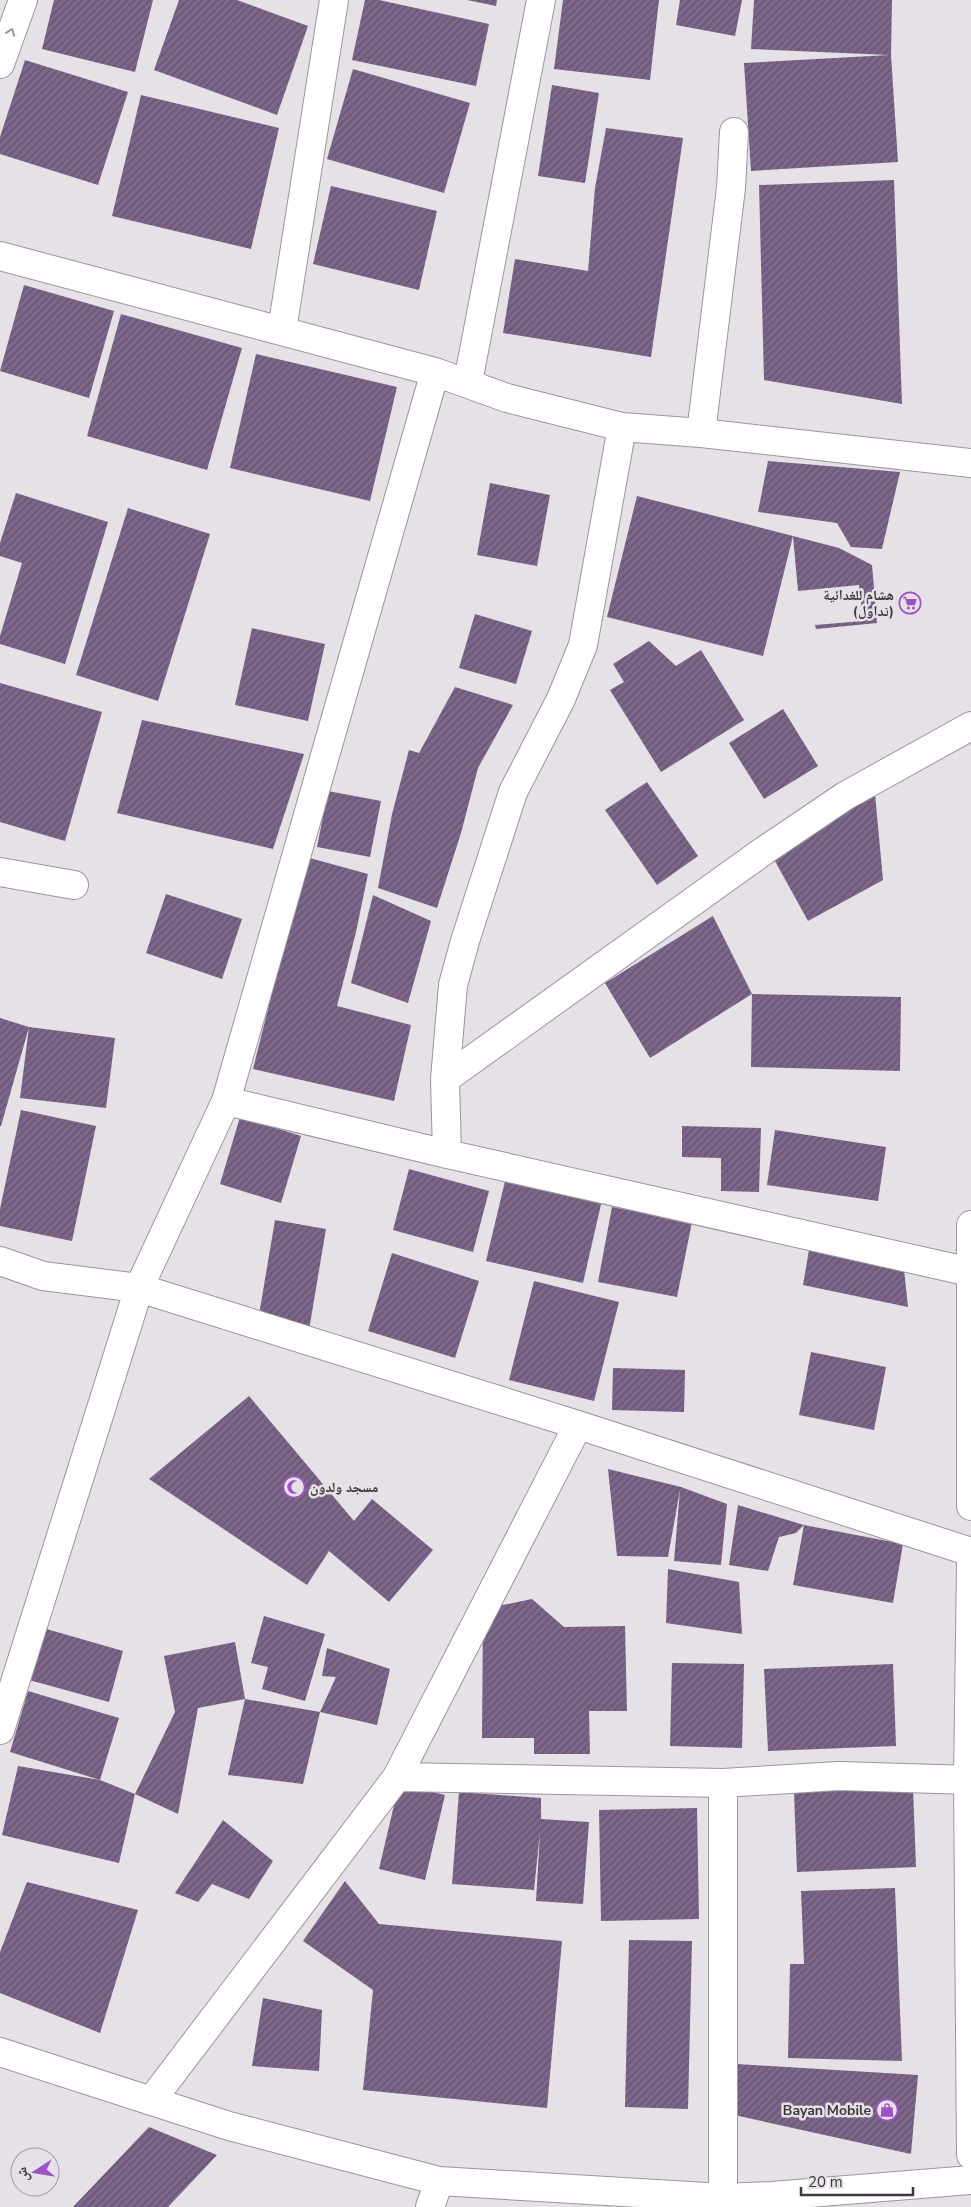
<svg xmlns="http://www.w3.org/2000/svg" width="971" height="2207" font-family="'Nunito Sans','Noto Naskh Arabic',sans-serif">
	<defs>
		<pattern id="building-hatch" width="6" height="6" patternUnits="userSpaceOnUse" patternTransform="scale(1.25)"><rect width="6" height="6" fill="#7d668a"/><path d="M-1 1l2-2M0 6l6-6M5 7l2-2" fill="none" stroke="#62516c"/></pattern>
	</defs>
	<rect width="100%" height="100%" fill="#e5e1e7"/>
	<path fill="url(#building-hatch)" d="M54,0h99l-18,72 -93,-23z
		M179,0h58l71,26 -31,89 -123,-45z
		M365,0h14l110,24 -13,62 -124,-26z
		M467,0h30l-1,6z
		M563,0h96l-9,80 -96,-11z
		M680,0h62l-7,36 -59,-11z
		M754,0h138l-1,55 7,107 -147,9 -7,-108 145,-8 -138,-6z
		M25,60l103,32 -30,93 -98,-31v-17z
		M353,69l117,34 -26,90 -117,-34z
		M552,85l47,8 -14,90 -47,-7z
		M141,95l138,33 -28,121 -139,-33z
		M606,128l77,10 -32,219 -148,-24 12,-74 73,12 7,-83z
		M894,180l8,224 -138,-24 -5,-195z
		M331,186l106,25 -18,79 -106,-26z
		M24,285l90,26 -25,87 -89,-27z
		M121,314l121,34 -35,122 -120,-34z
		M256,354l141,33 -27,114 -140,-33z
		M768,461l132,11 -18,77 -31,-2 -14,-24 -79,-11z
		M490,483l60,12 -13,71 -60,-11z
		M16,493l92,29 -43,142 -65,-20v-8l22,-73 -22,-7v-13z
		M637,496l156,40 46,12 33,17 5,58 -61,6 -1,-4 48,-4 -4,-36 -61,6 -5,-55 -30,120 -156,-39z
		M128,508l82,26 -52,167 -82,-26z
		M475,614l57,17 -16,53 -57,-16z
		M252,628l73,16 -17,77 -73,-16z
		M649,641l27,25 25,-16 43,70 -83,52 -51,-82 14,-8 -11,-18z
		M0,683l102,29 -37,129 -65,-19z
		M455,687l58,18 -35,63 -17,65 -24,75 -59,-20 14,-74 17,-64 10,3z
		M783,709l35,57 -54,33 -35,-56z
		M142,720l162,34 -31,95 -156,-36z
		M647,782l51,74 -41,29 -52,-75z
		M328,791l53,10 -11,56 -53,-10z
		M875,794l8,86 -75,41 -38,-69z
		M306,857l62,17 -12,58 -19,74 74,19 -17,76 -141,-32z
		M166,894l76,25 -20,60 -76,-26z
		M373,895l58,26 -23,82 -57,-20z
		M713,916l39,78 149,3 -1,74 -149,-4 1,-73 -102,64 -45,-75z
		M0,1018l29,9 -28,99h-1z
		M29,1027l86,11 -9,70 -86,-10z
		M21,1110l75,16 -24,115 -72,-15v-17z
		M240,1117l61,19 -20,67 -61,-19z
		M682,1126l79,2 -2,64 -38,-1v-33l-39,-1z
		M775,1130l111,17 -8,54 -111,-16z
		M409,1169l80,22 -16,61 -80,-22z
		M506,1177l96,23 -19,83 -97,-22z
		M612,1207l80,15 -15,75 -79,-15z
		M275,1220l51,9 -17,101 -51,-9z
		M809,1250l95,19 4,38 -105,-22z
		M392,1253l87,28 -24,77 -87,-27z
		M534,1281l85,21 -25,99 -85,-21z
		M811,1352l75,15 -12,63 -75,-15z
		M613,1368l72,2 -1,42 -72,-2z
		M249,1396l105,125 18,-22 61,51 -44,52 -60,-51 -22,34 -158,-106z
		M608,1469l73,18 46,17 -6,61 -47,-4 6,-71 -12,67 -51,-1z
		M738,1505l66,20 -8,8 -17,4 -11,34 -39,-6z
		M804,1525l99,19 -10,59 -100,-18z
		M668,1569l71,13 3,52 -76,-11z
		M532,1599l32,28 61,-1 2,85h-38l1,43h-56v-16h-52l1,-129z
		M264,1616l61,18 -20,67 -43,-12 6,-22 -17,-4z
		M43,1628l80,23 -14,51 -80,-22z
		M235,1642l10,57 75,13 16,-35 -14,-1 5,-28 63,21 -13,56 -57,-13 -17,72 -75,-9 17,-76 -47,9 -20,106 -43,-20 -16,69 -117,-28 16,-69 82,14 -90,-28 18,-61 91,27 -19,62 35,14 40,-82 -11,-56z
		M672,1663l72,1 -2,84 -72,-2z
		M893,1664l3,82 -128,5 -4,-82z
		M399,1784l46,11 -20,85 -46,-11z
		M913,1788l3,79 -119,5 -3,-80z
		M459,1792l82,6v21l48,3 -6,82 -47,-3 4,-69 -6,58 -82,-6z
		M697,1808l2,111 -98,2 -2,-111z
		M223,1820l50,41 -24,38 -37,-15 -14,18 -23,-9z
		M345,1881l34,43 183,17 -15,167 -184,-18 10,-100 -70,-49z
		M27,1882l111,28 -38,123 -100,-40v-41z
		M895,1888l7,173 -114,-3 2,-94h14l-3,-73z
		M629,1940l63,1 -4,168 -63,-2z
		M263,1998l59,12 -3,61 -67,-5z
		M737,2064l181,11 -7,79 -177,-39z
		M149,2127l68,28 -49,52h-95z"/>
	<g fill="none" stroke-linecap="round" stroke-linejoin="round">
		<g stroke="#9a969c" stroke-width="30">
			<path id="minor" d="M0,256l435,116 72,26 115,29 79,6 270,30
				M282,330l52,-330
				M468,382l73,-382
				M701,433l30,-245 3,-56
				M0,872l74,13
				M445,1079l8,-94 12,-44 48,-149 48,-93 22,-54 39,-218
				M226,1101l221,53 523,118
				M447,1154l-2,-75 320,-229 80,-54 126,-70
				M0,1261l43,15 96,12 439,137 393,127
				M0,1730l139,-442 87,-187 209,-729
				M397,1777l326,6 116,-7 132,4
				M0,2052l229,74 210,55 284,17 49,-2 199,-16
				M151,2101l246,-324 181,-352
				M723,2198v-415
				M430,2207l9,-26"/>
		</g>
		<g stroke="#9a969c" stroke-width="30">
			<path id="tertiary" d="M0,64l23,-64"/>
		</g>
		<g stroke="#9a969c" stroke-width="30">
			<path id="trunk" d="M971,1225v281
				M971,1564l-3,216 3,375"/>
		</g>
		<use href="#minor" stroke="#fff" stroke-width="28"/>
		<use href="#tertiary" stroke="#fff" stroke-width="28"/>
		<use href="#trunk" stroke="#fff" stroke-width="28"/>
	</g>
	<defs><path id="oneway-chevron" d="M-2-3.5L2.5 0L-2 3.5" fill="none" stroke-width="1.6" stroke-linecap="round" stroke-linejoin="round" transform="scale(1.25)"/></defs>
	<use stroke="#9d9c9e" href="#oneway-chevron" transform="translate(11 32) rotate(-70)"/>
	<defs>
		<g id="supermarket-ring" transform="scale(1.125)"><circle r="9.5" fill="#e5e1e7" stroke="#9e52c5" stroke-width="1.5"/><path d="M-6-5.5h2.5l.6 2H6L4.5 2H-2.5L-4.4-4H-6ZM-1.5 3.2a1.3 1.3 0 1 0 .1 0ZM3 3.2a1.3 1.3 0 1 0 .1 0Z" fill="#9e52c5"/></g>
		<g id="mosque-ring" transform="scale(1.125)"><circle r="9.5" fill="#e5e1e7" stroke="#9e52c5" stroke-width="1.5"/><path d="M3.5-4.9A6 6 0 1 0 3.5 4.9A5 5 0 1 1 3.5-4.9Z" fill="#9e52c5"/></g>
		<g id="shop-ring" transform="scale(1.125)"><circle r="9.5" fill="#e5e1e7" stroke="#9e52c5" stroke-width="1.5"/><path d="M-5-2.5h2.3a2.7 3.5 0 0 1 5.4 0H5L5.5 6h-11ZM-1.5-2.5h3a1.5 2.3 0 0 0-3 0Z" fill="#9e52c5"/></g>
	</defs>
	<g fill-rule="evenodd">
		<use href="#supermarket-ring" x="910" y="603"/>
		<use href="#mosque-ring" x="294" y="1487"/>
		<use href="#shop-ring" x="887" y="2110"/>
	</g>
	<g text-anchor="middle" stroke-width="5" stroke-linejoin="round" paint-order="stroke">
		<g font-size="14" font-weight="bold" fill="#3b393c" stroke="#e5e1e7" text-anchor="end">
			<text x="894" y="600">هشام للغدائية<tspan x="894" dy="16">(تداول)</tspan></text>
			<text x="310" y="1492" text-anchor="start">مسجد ولدون</text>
			<text x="871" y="2115">Bayan Mobile</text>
		</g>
	</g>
	<g transform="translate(35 2172) rotate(258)"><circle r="24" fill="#e5e1e7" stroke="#a19ea3"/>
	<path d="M0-4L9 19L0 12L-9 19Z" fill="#9e52c5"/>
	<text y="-8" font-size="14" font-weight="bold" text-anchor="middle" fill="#3b393c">ش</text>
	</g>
	<path d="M801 2187v8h112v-8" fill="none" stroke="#3b393c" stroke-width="2.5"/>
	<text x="808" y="2187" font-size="15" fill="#3b393c" stroke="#e5e1e7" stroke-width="4" paint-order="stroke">20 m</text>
</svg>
